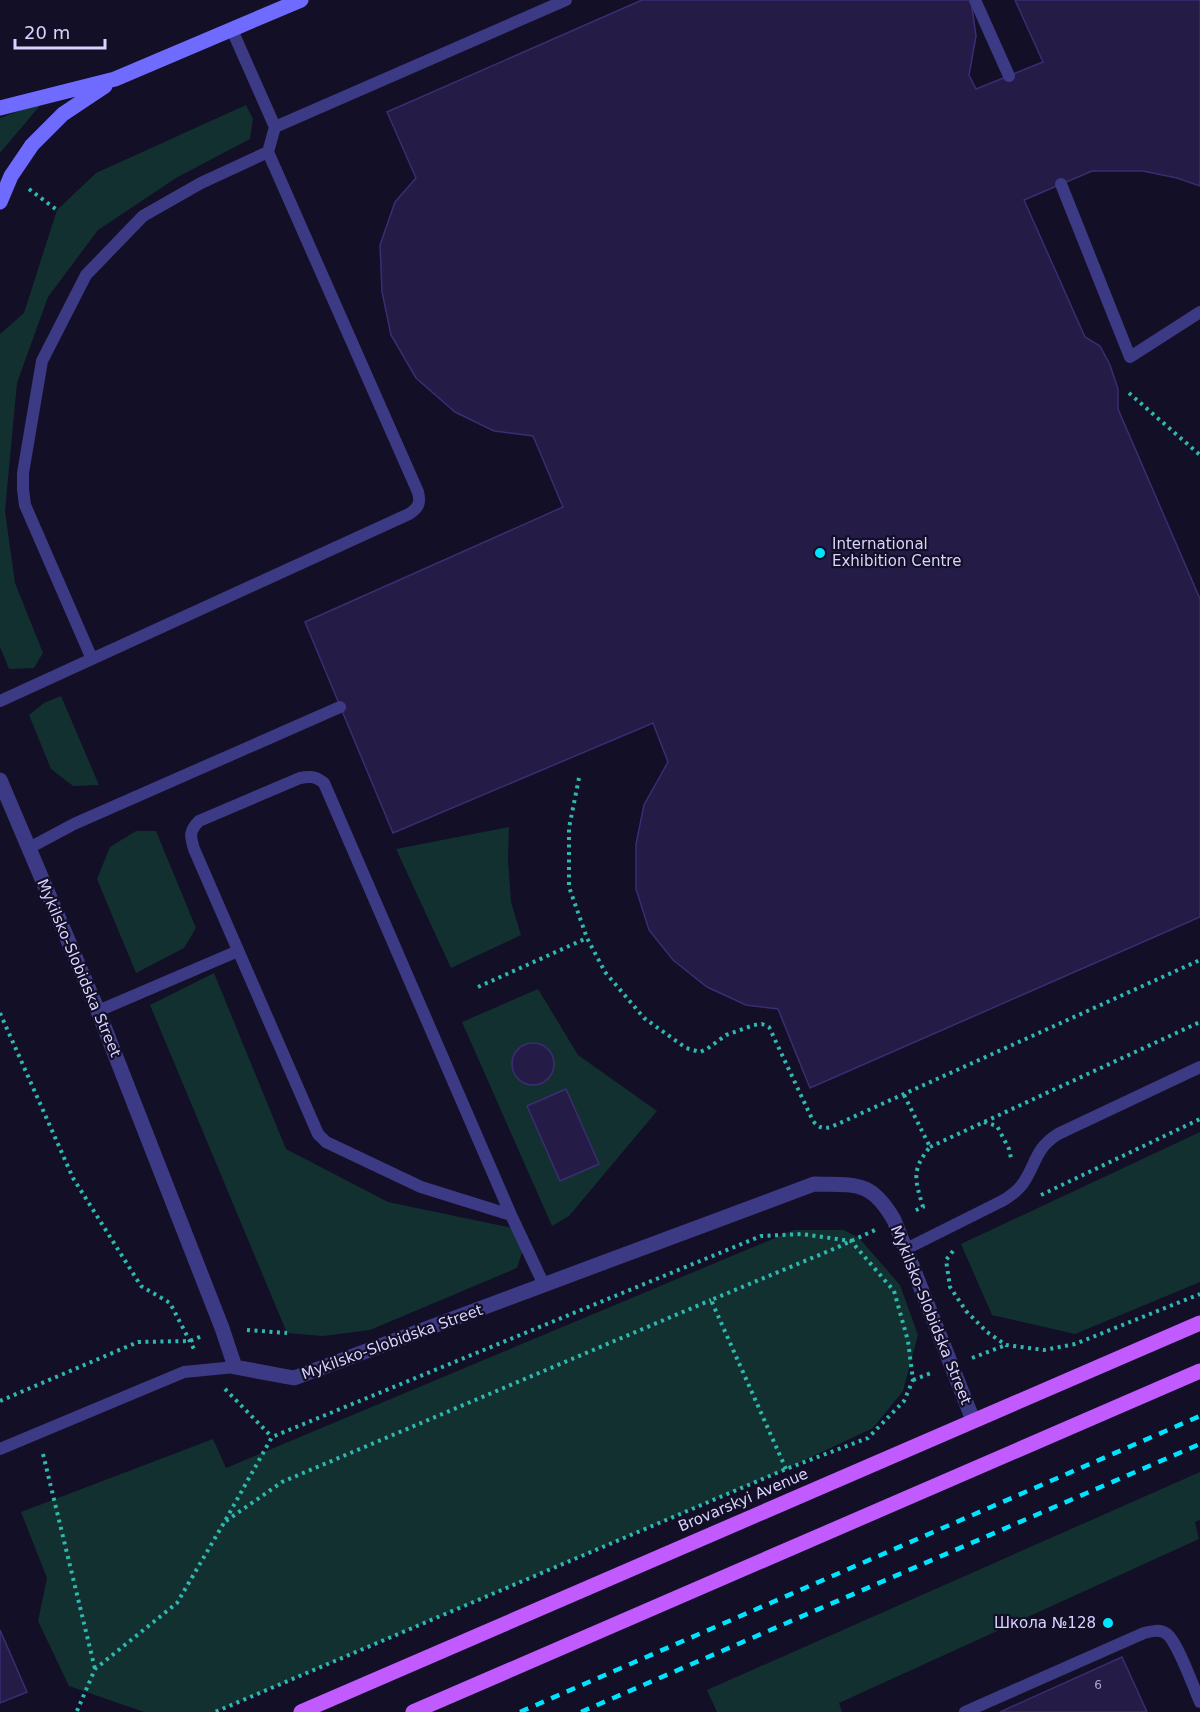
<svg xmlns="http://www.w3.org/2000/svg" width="1200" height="1712" font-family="'DejaVu Sans',sans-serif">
	<rect width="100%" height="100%" fill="#130f26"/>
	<path fill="#12302f" d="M43,102l-43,51v-35z
		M246,105l7,14 -3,20 -74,39 -78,52 -50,67 -31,86 -12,128 10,72 28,70 -9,15 -25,1 -9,-22v-313l24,-21 33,-103 39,-37z
		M61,696l38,89 -26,1 -22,-17 -22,-54 15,-12z
		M509,827l-1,32 3,43 10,33 -70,33 -55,-119z
		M136,831h20l40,97 -12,20 -48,25 -39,-94 13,-32z
		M214,973l72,176 102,53 125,26 11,18 -7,22 -147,62 -47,6 -36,-3 -137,-328z
		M538,989l40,66 79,56 -88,105 -17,10 -90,-204z
		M1200,1132v150l-125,52 -83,-19 -31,-71z
		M794,1230h50l15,8 41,47 18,50 -15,56 -30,37 -87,41 -571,243h-71l-75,-26 -31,-65 9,-43 -26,-66 192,-73 13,29z
		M1200,1472v48l-5,2 4,17 -360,164 3,9h-125l-10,-22z"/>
	<path fill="#241b47" stroke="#3b2d73" stroke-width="1.5" d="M642,0h329l5,36 -7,39 7,14 67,-27 -28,-62h185v186l-23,-8 -34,-7h-51l-68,29 61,137 15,9 10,19 8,24v20l82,190v318l-390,171 -32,-79 -32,-4 -39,-18 -34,-27 -24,-30 -13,-41v-45l8,-39 24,-43 -15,-39 -260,110 -88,-211 258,-115 -30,-71 -39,-5 -39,-19 -39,-34 -25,-43 -9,-43 -2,-47 15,-43 21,-24 -29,-66z
		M512 1064a21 21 0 1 1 42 0a21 21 0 1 1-42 0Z
		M566,1089l33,75 -39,17 -33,-75z
		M0,1630l27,62 -27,11z
		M1122,1657l25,55h-147z"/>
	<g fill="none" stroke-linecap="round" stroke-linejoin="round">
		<path stroke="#2fb8b0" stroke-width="4" stroke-dasharray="3 4.5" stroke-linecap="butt" d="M29,189l28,21
			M1129,393l71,62
			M579,778l-10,50v59l18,51 18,34 39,46 42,30 14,4 7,-3 19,-14 28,-10 8,-1 7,3 44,94c6,7 10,8 18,6l369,-167
			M478,987l109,-49
			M0,1013l73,165 68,108 29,17 25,48
			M904,1095l26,52c-19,23 -15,33 -7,60l-9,4
			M984,1122l13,4 12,23 2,9
			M930,1147l270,-125
			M1041,1195l159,-76
			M953,1251l-7,9 4,27 16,24 21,21 19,13 38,5 31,-6 125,-50
			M247,1330l40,3
			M972,1358l34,-13
			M913,1380l18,-7
			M225,1389l47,48
			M0,1401l138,-59 52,-1 12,-5
			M43,1454l52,215
			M786,1469l-75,-169 125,-52 39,-18
			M226,1521l56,-39 429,-182
			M77,1711l18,-42 82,-66 48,-82 47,-84 489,-201 41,-2 49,7 43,50 14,50 5,39 -9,21 -36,37 -82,31 -571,243"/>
		<path stroke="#3d3a85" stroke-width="12" d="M975,0l34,76
			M275,127l291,-127
			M1061,184l69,173 70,-45
			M92,659l-67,-154 -2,-16v-16l19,-112 44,-86 57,-59 58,-33 67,-31
			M0,701l409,-187c9,-6 12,-10 9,-22l-150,-340 7,-25 -43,-97
			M29,848l45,-24 266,-117
			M98,1011l140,-60
			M511,1215l-90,-28 -95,-45 -8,-8 -124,-285c-4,-13 -5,-18 5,-28l101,-43c10,-2 15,-2 24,5l187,432 33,70
			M906,1249l96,-48c7,-4 14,-9 19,-15 16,-21 12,-36 37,-52l142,-67
			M0,1449l184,-77 51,-5
			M965,1712l179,-79c8,-2 16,-4 23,1 11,9 26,52 33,68"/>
		<path stroke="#3d3a85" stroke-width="15" d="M0,780l98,231 124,317 13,39 59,11 520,-194c42,1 57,-4 80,36l79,200"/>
		<path stroke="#6f6bff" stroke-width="15" d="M0,108l115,-29 186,-79
			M0,202l11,-26 21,-31 31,-31 42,-28"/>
		<path stroke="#c25bff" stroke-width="15" d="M301,1712l899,-389
			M413,1712l787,-341"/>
		<path stroke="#00e5ff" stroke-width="4.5" stroke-dasharray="9 8" stroke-linecap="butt" d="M520,1712l680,-296
			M581,1712l619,-268"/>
	</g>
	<g fill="#00e5ff" stroke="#130f26" stroke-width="2">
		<circle cx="820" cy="553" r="6"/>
		<circle cx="1108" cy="1623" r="6"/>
	</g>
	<g text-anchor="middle" stroke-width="4.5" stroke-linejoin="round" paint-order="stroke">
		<g font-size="12" fill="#aca6d1">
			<text x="1098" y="1689">6</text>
		</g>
		<g font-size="15" fill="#d9d4ff" stroke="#130f26" text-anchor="start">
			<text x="832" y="549">International<tspan x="832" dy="17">Exhibition Centre</tspan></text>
			<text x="1096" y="1628" text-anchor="end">Школа №128</text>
		</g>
		<g font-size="15" fill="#d9d4ff" stroke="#130f26">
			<text transform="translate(79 968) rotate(67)" y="5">Mykilsko-Slobidska Street</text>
			<text transform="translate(931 1315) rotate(68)" y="5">Mykilsko-Slobidska Street</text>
			<text transform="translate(392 1342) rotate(-20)" y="5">Mykilsko-Slobidska Street</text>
			<text transform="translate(743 1500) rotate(-23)" y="5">Brovarskyi Avenue</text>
		</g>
	</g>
	<path d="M15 39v9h90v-9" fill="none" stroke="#d9d4ff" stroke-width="3"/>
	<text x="24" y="39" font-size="18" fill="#d9d4ff" stroke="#130f26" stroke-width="4.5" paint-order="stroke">20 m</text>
</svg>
